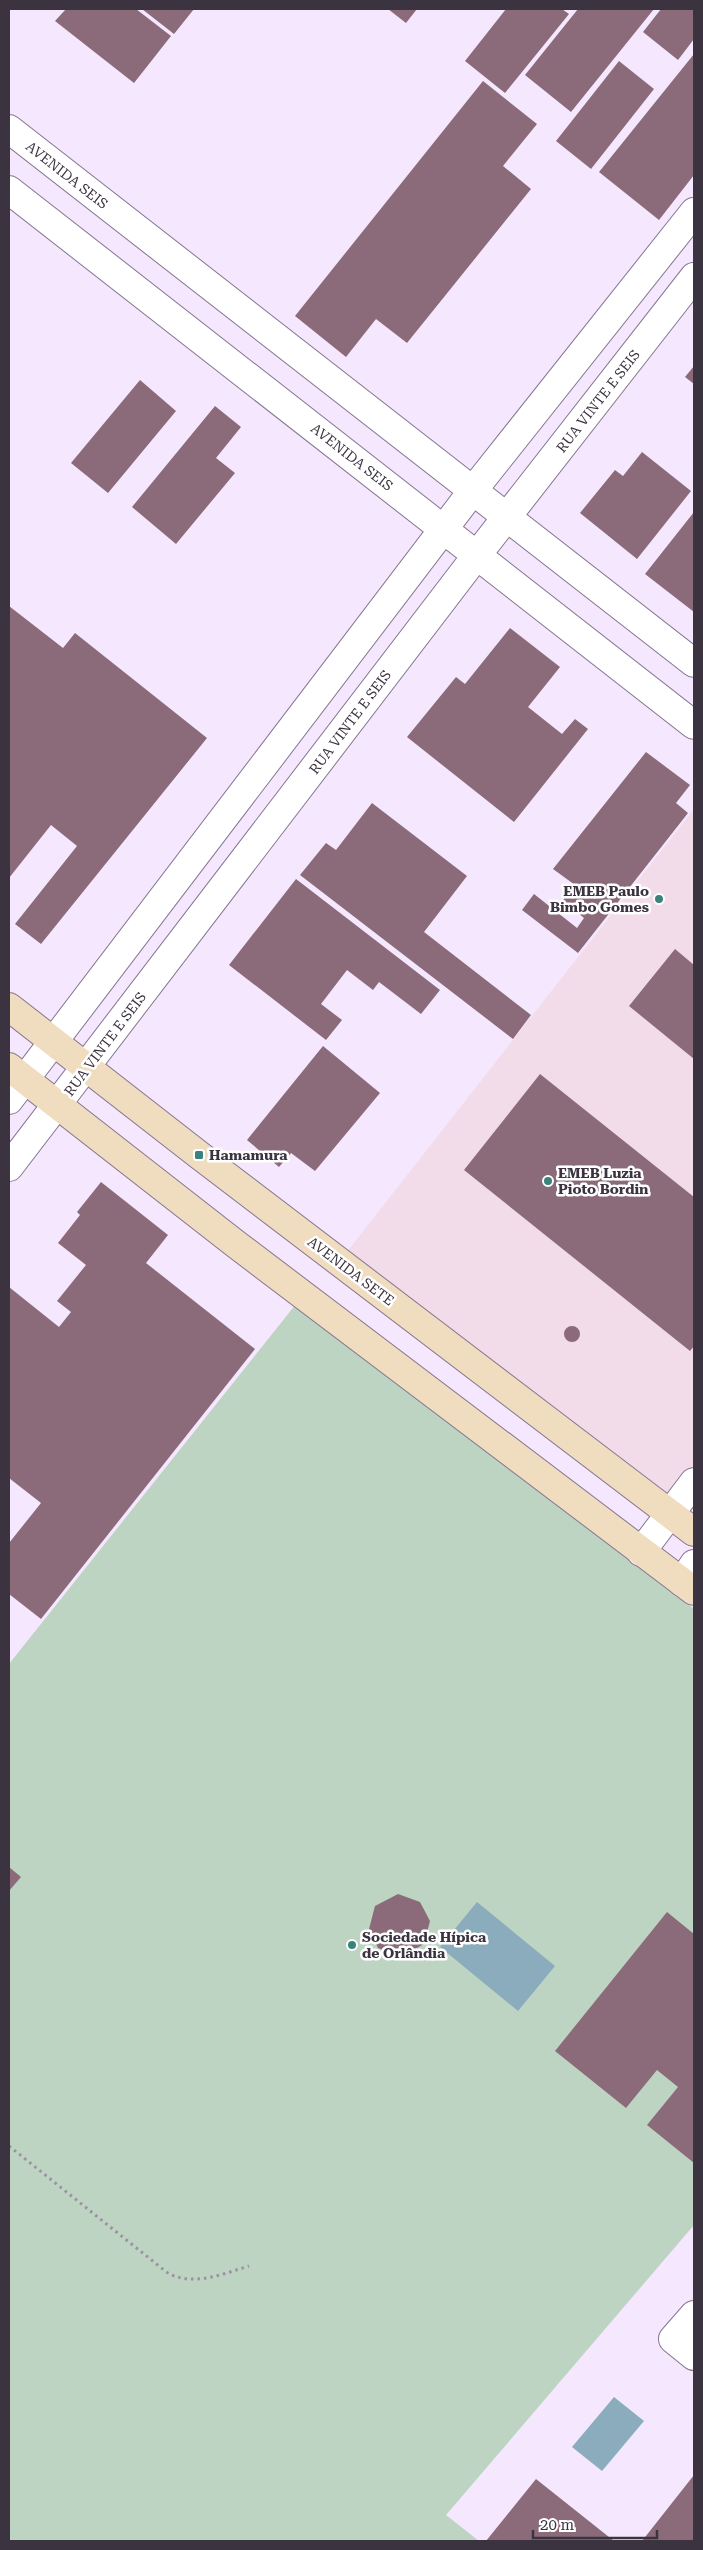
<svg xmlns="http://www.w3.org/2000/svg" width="703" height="2550" font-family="'Roboto Serif',serif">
	<rect width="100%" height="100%" fill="#f5e7fe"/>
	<path fill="#f2dce9" d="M694,809v673l-24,31 -331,-251z"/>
	<path fill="#bdd4c3" d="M296,1304l398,305v616l-248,290 33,26h-470v-877z"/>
	<path fill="#8aacbd" d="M477,1902l78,64 -37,45 -78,-64z
		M614,2397l30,24 -42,50 -30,-24z"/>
	<path fill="#8b6b79" d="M66,9h70l35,27 -37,47 -79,-62z
		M142,9h52l-20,25z
		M388,9h29l-11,14z
		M506,9h56l7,5 -64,79 -40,-32z
		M578,9h76l-83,103 -46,-37z
		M661,9h30l3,2v28l-16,21 -35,-28z
		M694,54v121l-35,45 -60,-48z
		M619,61l35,28 -63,80 -35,-28z
		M483,81l54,43 -34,42 28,23 -124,154 -31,-24 -30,38 -51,-41z
		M694,366v18l-9,-7z
		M140,380l36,31 -68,82 -37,-30z
		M215,406l26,21 -25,31 19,15 -59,71 -44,-37z
		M642,452l49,39 -54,68 -57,-46 35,-43 8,6z
		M694,512v100l-49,-38z
		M9,606l54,42 12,-15 132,105 -166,206 -26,-20 62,-78 -26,-21 -42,53z
		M510,628l50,39 -32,40 34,27 13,-15 13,10 -74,93 -107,-85 49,-60 9,7z
		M646,752l44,33 -14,18 12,10 -110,140 -56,-43 12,-16 43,34 7,-10 -21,-18 12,-15 -22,-16z
		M372,803l95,73 -43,56 107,83 -18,24 -213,-164 26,-32 10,7z
		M296,879l144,111 -19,24 -42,-32 -6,8 -26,-20 -26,34 21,16 -16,20 -97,-75z
		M675,949l19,16v94l-65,-53z
		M323,1046l57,47 -65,78 -24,-18 -12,14 -32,-27z
		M540,1074l154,123v149l-4,5 -226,-181z
		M101,1182l67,53 -22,28 109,86 -214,270 -32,-25v-51l32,-40 -32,-25v-191l50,40 12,-15 -14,-11 29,-36 -28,-22 22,-28 -3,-3z
		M564 1334a8 8 0 1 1 16 0a8 8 0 1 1-16 0Z
		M9,1867l12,10 -12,14z
		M398,1894l22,8 10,19 -6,23 -23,13 -23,-9 -9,-19 6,-23z
		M667,1912l27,22v229l-47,-38 31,-38 -21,-17 -31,38 -71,-57z
		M694,2475v66h-52z
		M536,2479l78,62h-128z"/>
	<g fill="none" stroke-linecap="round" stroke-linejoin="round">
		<g stroke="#857690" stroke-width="30">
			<path id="street" d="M9,129l685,534
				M9,190l685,535
				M9,1100l465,-611 220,-277
				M9,1167l468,-612 217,-278
				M641,1552l53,-70
				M682,1582l12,-18
				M694,2315l-21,24 21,17"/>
		</g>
		<g stroke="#857690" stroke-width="30">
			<path id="secondary" d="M9,1007l190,148 495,377
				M9,1067l228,178 457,346"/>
		</g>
		<path stroke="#9b91a2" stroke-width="3" stroke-dasharray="2.5 4" stroke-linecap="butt" d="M9,2146l160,128c28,12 53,0 80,-8"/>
		<use href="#street" stroke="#fff" stroke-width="28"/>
		<use href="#secondary" stroke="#f0dcbf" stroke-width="28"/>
	</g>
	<g fill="#3b827d" stroke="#fff" stroke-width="2">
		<circle cx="659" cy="899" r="5"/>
		<rect x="194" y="1150" width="10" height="10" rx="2.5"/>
		<circle cx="548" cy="1181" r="5"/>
		<circle cx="352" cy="1945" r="5"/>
	</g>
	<g text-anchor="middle" stroke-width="5" stroke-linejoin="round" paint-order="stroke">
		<g font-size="14" fill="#3b3440" stroke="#fff">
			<text transform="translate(67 175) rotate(38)" y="5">AVENIDA SEIS</text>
			<text transform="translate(598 401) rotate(-52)" y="5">RUA VINTE E SEIS</text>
			<text transform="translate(352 457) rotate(38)" y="5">AVENIDA SEIS</text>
			<text transform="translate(350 722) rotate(-53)" y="5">RUA VINTE E SEIS</text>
			<text transform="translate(105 1044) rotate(-53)" y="5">RUA VINTE E SEIS</text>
			<text transform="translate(351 1271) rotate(37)" y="5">AVENIDA SETE</text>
		</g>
		<g font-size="14" font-weight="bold" fill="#3b3440" stroke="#fff" text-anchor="start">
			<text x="649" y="896" text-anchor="end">EMEB Paulo<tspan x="649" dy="16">Bimbo Gomes</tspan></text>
			<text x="209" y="1160">Hamamura</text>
			<text x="558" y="1178">EMEB Luzia<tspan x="558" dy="16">Pioto Bordin</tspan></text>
			<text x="362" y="1942">Sociedade Hípica<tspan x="362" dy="16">de Orlândia</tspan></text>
		</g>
	</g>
	<rect width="703" height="2550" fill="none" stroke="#3b3440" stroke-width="20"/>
	<path d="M533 2530v8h124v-8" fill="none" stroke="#3b3440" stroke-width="2.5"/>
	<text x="540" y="2530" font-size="15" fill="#3b3440" stroke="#ffffff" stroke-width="4" paint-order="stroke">20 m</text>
</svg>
